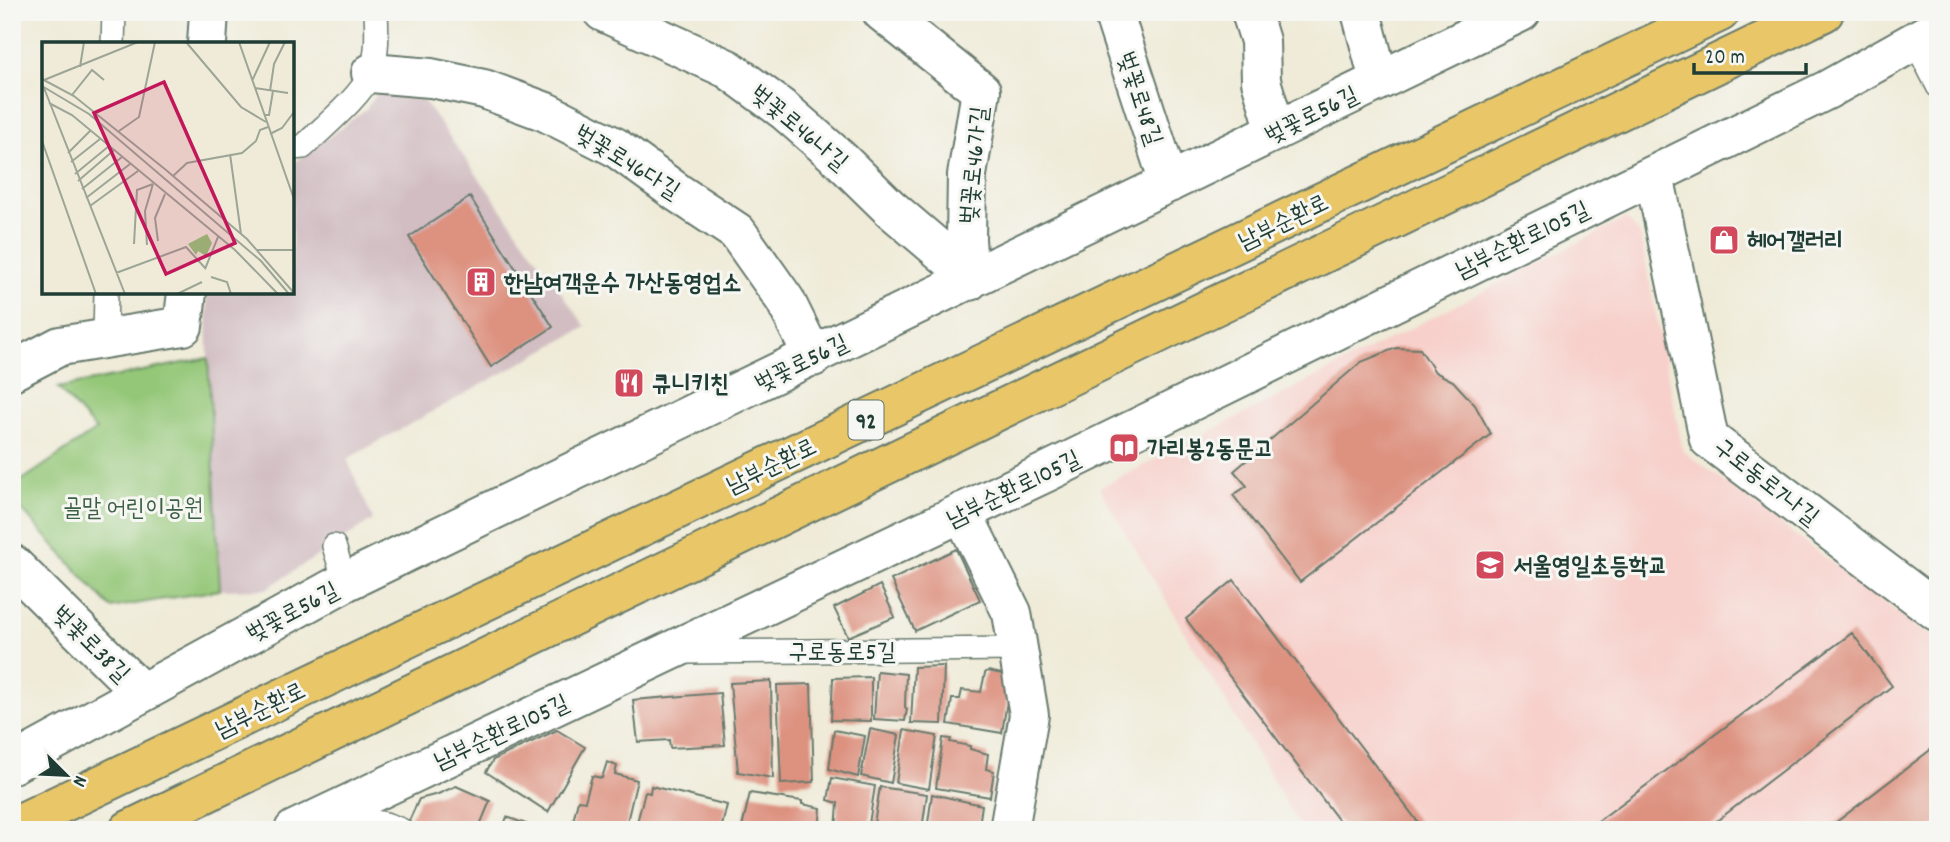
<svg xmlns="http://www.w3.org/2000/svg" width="1950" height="842" font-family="Dekko,'Poor Story',sans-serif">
	<rect width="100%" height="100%" fill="#f6f6f2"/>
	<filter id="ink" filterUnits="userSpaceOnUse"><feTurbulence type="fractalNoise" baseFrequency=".0143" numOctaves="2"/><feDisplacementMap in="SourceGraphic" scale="14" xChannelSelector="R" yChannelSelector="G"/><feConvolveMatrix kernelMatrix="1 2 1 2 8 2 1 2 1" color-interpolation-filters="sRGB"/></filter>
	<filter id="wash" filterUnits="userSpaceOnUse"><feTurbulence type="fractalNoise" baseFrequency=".00686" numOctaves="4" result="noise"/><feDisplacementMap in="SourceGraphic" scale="28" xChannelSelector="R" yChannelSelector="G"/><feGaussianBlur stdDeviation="1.57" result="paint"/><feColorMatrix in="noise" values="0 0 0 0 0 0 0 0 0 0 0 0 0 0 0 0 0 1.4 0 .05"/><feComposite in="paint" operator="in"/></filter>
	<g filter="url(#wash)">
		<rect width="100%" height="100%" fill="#efebd8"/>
		<path fill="#f7d0cb" d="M1626,218l14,16 43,217 255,191v188h-636l-203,-342z"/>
		<path fill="#d2bec2" d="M383,84l36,10 167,233 -239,132 26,61 -107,69 -46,1 -12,-232 -1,-66h85v-128l74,-55z"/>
		<path fill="#94c778" stroke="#5a8256" stroke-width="2" d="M208,358l12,232 -109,18 -99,-109v-12l84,-57 -38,-42z"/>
		<g id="blocks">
			<path fill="#dd917f" d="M470,197l83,130 -62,40 -82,-130z
				M1396,348l24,1 15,23 18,9 22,24 16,29 -191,148 -67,-87 14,-9 -13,-15 127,-109z
				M956,549l24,51 -65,31 -24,-51z
				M1234,580l190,250h-78l-160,-211z
				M880,585l15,32 -47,20 -14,-29z
				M1852,633l40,53 -187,144h-119z
				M944,666l-2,58 -31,-1 3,-56z
				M877,671l29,3 -1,33 2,2 -2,12 -31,-2z
				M988,671l23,5 -9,57 -54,-9 4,-25h8l2,-9 19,2 4,-19z
				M871,677v44l-40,-1 2,-42z
				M771,681l2,97 -35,-6 -8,-89z
				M811,684l3,98 -33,2 -4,-99z
				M720,693l5,52 -55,3 -1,-8 -31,2 -5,-42z
				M870,729l29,6 -8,48 -30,-7z
				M557,730l28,17 -37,65 -62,-40 7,-12z
				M834,730l31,6 -7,41 -29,-8z
				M904,730l33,6 -8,53 -33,-6z
				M943,738l8,1 -1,3 20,4v3l18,5 -2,15 8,2 -4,26 -54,-9z
				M1938,744v79l-9,7h-103z
				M607,762l10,4 -2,8 22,6 -12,50h-54l7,-30 7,1 7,-25 10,2z
				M832,778l43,8 -7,44h-32l2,-27 -10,-3z
				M456,786l34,15 -12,29h-54l-16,-7 11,-24 19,-5z
				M651,786l76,19 -6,25h-86l10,-38 5,1z
				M880,787l47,7 -5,36h-49z
				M750,793l52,8v3l19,4 -2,22h-66l-11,-3z
				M932,794l50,11 -3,21 4,2v2h-56z
				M507,817l27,10 -1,3h-31z"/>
		</g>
	</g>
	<g filter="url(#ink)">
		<use href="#blocks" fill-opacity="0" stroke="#687a6d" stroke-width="2"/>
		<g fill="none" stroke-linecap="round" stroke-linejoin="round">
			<g stroke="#687a6d" stroke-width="26">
				<path id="service" d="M1915,41l23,45
					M113,44l1,-32
					M292,148l11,-1c19,-19 58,-50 68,-74 7,-19 6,-41 5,-61
					M105,338l1,-46
					M334,546l11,36
					M685,652l333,-3
					M350,830c22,-11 29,-10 51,0"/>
			</g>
			<g stroke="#687a6d" stroke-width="42">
				<path id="minor" d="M603,12l125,57 57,42 55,48 50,49 60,51 19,22
					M882,12l99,79 -14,84 -1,64 3,42
					M1113,12l56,171
					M1251,12l9,29 1,40 15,50
					M1361,12l18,68
					M207,44l2,-32
					M371,73l60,5 53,11 62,23 69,35 63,46 59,39 48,68 28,57
					M1654,175l55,264 229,173
					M12,371l48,-25 123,-20 4,-34
					M962,512l50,101 17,102 -20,115
					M12,564l130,129
					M12,764l333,-182 1176,-570
					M294,830l753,-358 780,-382 111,-62"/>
			</g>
			<g stroke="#687a6d" stroke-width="42">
				<path id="primary" d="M12,827l1708,-815
					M129,830l1695,-818"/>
			</g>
			<use href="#service" stroke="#fff" stroke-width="23"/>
			<use href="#minor" stroke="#fff" stroke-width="38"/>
			<use href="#primary" stroke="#e9c769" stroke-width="38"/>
		</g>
	</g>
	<defs>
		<g id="shop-square" transform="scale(1.575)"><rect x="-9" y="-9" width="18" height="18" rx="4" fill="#d1495b" stroke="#f6f6f2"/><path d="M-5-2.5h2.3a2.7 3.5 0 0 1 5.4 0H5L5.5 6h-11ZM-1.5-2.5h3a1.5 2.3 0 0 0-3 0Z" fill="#fff"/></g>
		<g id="building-square" transform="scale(1.575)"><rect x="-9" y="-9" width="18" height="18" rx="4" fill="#d1495b" stroke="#f6f6f2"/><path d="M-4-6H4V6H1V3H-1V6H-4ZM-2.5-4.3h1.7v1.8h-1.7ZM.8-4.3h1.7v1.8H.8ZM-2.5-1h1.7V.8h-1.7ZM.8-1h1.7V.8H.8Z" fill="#fff"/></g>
		<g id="restaurant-square" transform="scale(1.575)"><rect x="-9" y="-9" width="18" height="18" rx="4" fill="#d1495b" stroke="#f6f6f2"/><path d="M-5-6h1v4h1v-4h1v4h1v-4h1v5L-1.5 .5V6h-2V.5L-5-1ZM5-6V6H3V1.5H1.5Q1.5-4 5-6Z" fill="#fff"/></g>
		<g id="library-square" transform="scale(1.575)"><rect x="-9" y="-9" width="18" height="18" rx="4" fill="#d1495b" stroke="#f6f6f2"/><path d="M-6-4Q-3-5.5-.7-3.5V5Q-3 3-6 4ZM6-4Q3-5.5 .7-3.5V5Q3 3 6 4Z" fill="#fff"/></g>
		<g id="school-square" transform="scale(1.575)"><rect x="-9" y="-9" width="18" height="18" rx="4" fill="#d1495b" stroke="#f6f6f2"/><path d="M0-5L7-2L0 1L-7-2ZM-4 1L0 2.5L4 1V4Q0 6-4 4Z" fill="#fff"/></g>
	</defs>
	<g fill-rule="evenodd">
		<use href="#shop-square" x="1724" y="240"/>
		<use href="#building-square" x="481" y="282"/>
		<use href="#restaurant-square" x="629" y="383"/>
		<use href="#library-square" x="1124" y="448"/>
		<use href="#school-square" x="1490" y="565"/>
	</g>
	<g text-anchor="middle" stroke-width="6" stroke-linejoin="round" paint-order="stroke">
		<rect fill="#f6f6f2" stroke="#60746d" stroke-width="2" x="848.5" y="400.5" width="35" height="39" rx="5"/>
		<g font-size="23" font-weight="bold" fill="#1f3d34">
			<text x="866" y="428">92</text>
		</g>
		<g font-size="24" fill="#1f3d34" stroke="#f6f6f2">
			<text transform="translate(1141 98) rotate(72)" y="8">벚꽃로48길</text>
			<text transform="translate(1311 114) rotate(-26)" y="8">벚꽃로56길</text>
			<text transform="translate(800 127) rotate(40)" y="8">벚꽃로46나길</text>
			<text transform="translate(628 161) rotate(32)" y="8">벚꽃로46다길</text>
			<text transform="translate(973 165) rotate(-84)" y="8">벚꽃로46가길</text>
			<text transform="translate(1283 221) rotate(-26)" y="8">남부순환로</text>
			<text transform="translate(1522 239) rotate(-26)" y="8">남부순환로105길</text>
			<text transform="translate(801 362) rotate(-26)" y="8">벚꽃로56길</text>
			<text transform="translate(771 465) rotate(-26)" y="8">남부순환로</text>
			<text transform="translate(1767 481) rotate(38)" y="8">구로동로7나길</text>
			<text transform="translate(1013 488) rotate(-26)" y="8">남부순환로105길</text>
			<text transform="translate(292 611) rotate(-28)" y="8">벚꽃로56길</text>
			<text transform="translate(92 643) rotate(45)" y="8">벚꽃로38길</text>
			<text x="842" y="659">구로동로5길</text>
			<text transform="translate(260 709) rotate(-26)" y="8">남부순환로</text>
			<text transform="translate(501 731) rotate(-25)" y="8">남부순환로105길</text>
		</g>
		<g font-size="24" font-weight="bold" fill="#1f3d34" stroke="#f6f6f2" text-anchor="start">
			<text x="1747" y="248">헤어갤러리</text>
			<text x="504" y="290">한남여객운수 가산동영업소</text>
			<text x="652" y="391">큐니키친</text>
			<text x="1147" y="456">가리봉2동문고</text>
			<text x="1513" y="573">서울영일초등학교</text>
		</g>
		<g font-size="24" fill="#3c6045" stroke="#f6f6f2">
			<text x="133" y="515">골말 어린이공원</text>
		</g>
	</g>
	<g transform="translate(42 42)">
		<rect width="252" height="252" fill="#efebd8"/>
		<path d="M165,192l5,9 -6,13 -8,-5 -2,4 -8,-11z" fill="#94c778"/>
		<path fill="none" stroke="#9ca596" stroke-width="2" d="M144,0l55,65 25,15M197,0l55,157M38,25l4,-25M0,37l32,17 92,74 81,69 47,54M2,38l94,-38M210,39l18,-39M0,44l47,28 172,147 28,33M2,46l81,206M213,46l33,5M228,49l4,-27 11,-22M30,53l20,-25 12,10M7,61l23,12 163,135 43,44M222,73h5l4,-24M77,89l20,-14 16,-75M228,92l12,-6 12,-16M0,99l54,153M26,111l22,-22M188,112l11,80M29,120l29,-23M33,132l34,-28M131,134l14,-13 55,-10 14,-12 4,-11 8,-3M36,139l36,-31M40,147l40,-32M44,156l44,-34M48,164l48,-35M116,199l-3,-23 10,-24M92,202l3,-54 16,-6M105,203l-2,-34 8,-27M215,208h37M163,227l13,-32M74,231l70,-26 20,22M169,235l16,5 4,12M135,252l25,-12"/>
		<path fill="#c2185b" fill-opacity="0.15" stroke="#c2185b" stroke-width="3.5" d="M122,40l71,161 -69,31 -72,-161z"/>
		<rect width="252" height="252" fill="none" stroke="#1f3d34" stroke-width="3.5"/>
	</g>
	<rect width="1950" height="842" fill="none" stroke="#f6f6f2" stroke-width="42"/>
	<g transform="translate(66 775) rotate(114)" stroke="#f6f6f2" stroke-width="5" paint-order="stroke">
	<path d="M0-5L12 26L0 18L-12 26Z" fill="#1f3d34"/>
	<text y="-10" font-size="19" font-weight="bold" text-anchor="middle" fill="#1f3d34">N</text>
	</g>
	<path d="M1694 63v10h112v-10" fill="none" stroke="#1f3d34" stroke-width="3.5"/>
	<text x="1705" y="63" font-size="21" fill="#1f3d34" stroke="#f6f6f2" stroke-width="5" paint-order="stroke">20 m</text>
</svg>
